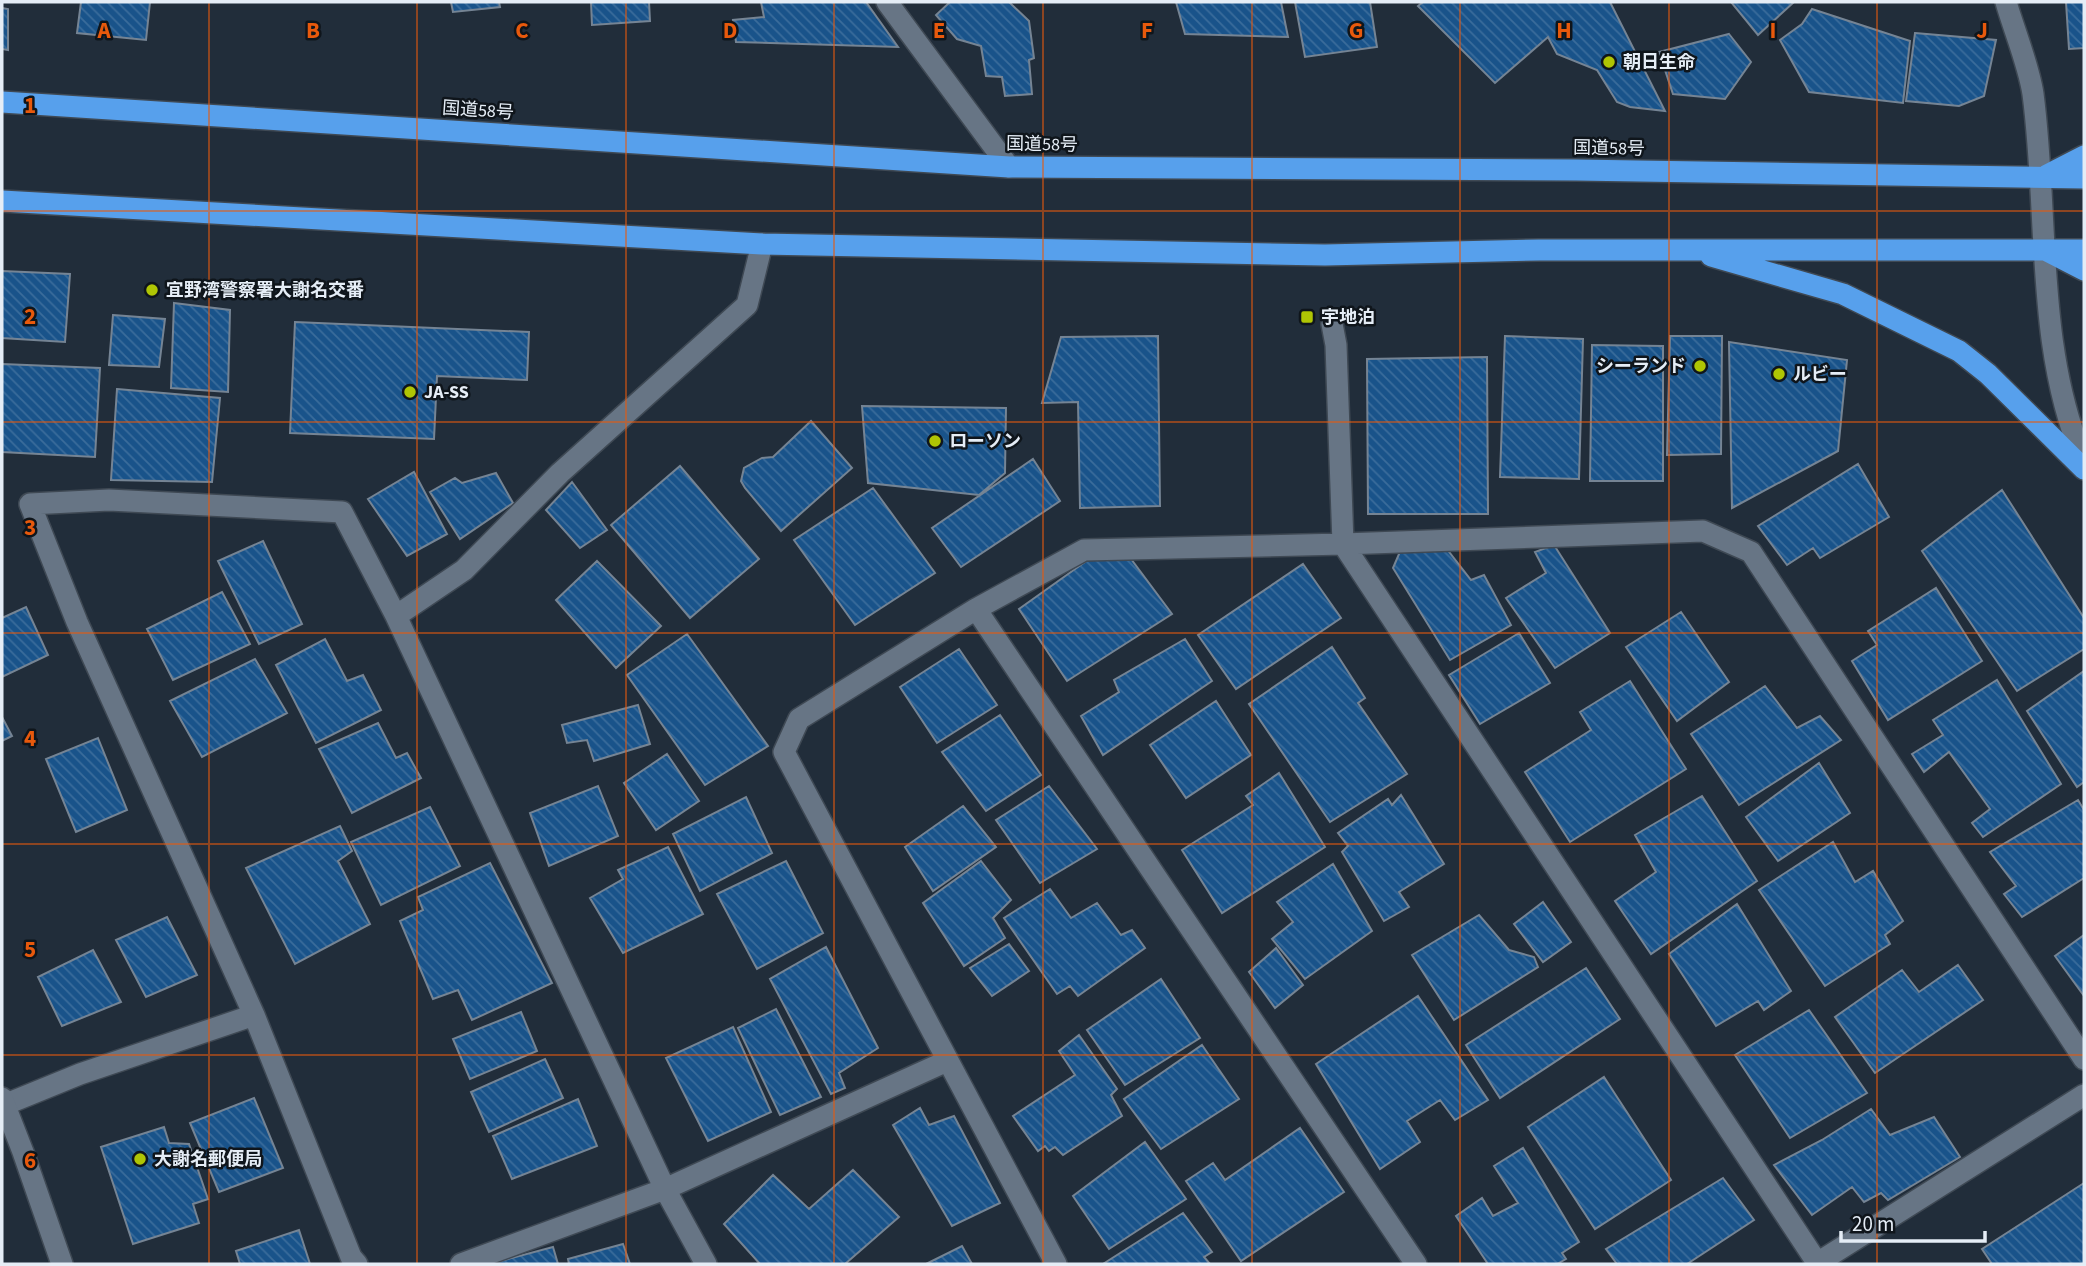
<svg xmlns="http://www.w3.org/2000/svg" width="2086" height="1266" font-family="'Source Sans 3','Noto Sans JP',sans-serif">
	<defs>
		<pattern id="building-back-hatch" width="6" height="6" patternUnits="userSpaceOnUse" patternTransform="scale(1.75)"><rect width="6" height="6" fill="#19538a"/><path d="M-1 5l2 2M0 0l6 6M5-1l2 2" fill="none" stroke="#3a6c9b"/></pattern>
	</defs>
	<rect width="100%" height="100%" fill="#212d3a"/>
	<path fill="url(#building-back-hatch)" stroke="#758494" stroke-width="2" d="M81,2h69l-4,38 -69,-7z
		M451,2h48l1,5 -47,5z
		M591,2h58l1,19 -58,4z
		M761,2h105l32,45 -162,-5 -3,-22 31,-3z
		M950,2h59l20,19 5,37 -5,2 3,34 -27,2 -3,-19 -16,-1 -5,-30 -24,-7 -21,-24z
		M1176,2h105l7,35 -103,-3z
		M1295,2h75l7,45 -72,10z
		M1423,2h187l55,109 -35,-4 -13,-5 -20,-32 -40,-16 -9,-17 -53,46 -77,-77z
		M1731,2h63l-36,33z
		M2066,2h18v46l-15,1z
		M2,8l6,1v41l-6,-1z
		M1812,9l98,32 -7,62 -94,-11 -29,-52 22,-16z
		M1915,33l81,7 -12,56 -25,10 -53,-5z
		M1729,34l22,28 -26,37 -52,-5 -14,-42z
		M2,271l68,3 -5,68 -63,-4z
		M174,303l56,7 -2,82 -57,-4z
		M113,315l52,4 -6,48 -50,-2z
		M295,322l234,10 -2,48 -90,-4 -3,63 -144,-6z
		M1158,336l2,170 -80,2 -2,-106 -36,1 19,-66z
		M1505,336l78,3 -4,140 -79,-2z
		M1670,336h52l-1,118 -54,1z
		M1729,342l118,18 -9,91 -106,57z
		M1592,345l71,1v135h-73z
		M1487,357l1,157h-120l-1,-155z
		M2,364l98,4 -5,89 -93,-5z
		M117,389l103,9 -8,84 -101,-2z
		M862,406l144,2 -1,65 -26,22 -111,-12z
		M811,421l41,47 -71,63 -36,-43 -4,-7 3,-13 18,-10 11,-1z
		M1033,459l27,42 -99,66 -29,-39z
		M1858,464l31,53 -69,41 -7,-10 -26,17 -29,-39z
		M680,466l79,93 -69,59 -79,-93z
		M414,472l33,62 -40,22 -39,-57z
		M496,473l17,30 -53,36 -30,-47 25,-14 7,5z
		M572,482l35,48 -27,18 -34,-38z
		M873,488l62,85 -80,52 -61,-85z
		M2002,490l82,128v31l-67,42 -95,-140z
		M263,541l39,83 -43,20 -41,-83z
		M1554,545l56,88 -55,35 -49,-70 40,-25 -11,-21z
		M1402,547l44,1 25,32 13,-5 27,50 -61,35 -57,-92z
		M1092,557l39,2 41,55 -105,67 -48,-72z
		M597,561l64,65 -45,42 -60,-68z
		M1303,564l38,54 -105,71 -38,-54z
		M1936,588l46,73 -94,59 -36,-59 25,-16 -9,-14z
		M222,592l28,52 -77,36 -26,-51z
		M26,607l22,48 -46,22v-59z
		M1681,612l48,70 -52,39 -51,-74z
		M1519,633l31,50 -70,41 -31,-49z
		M687,634l81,112 -63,39 -78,-110z
		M325,639l22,42 16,-6 18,35 -65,33 -40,-78z
		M1185,639l27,42 -109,74 -22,-39 38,-24 -5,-12z
		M1332,647l33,51 -7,5 49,71 -77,48 -81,-118z
		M959,649l38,56 -60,38 -37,-56z
		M255,659l32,54 -85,44 -32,-56z
		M2084,671v111l-7,5 -50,-76z
		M1997,680l64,104 -78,53 -11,-14 18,-14 -41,-57 -25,20 -12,-18 31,-19 -10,-15z
		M1630,681l56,88 -116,73 -45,-70 66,-42 -11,-18z
		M1765,686l32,42 23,-12 21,24 -102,65 -48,-71z
		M1216,701l35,54 -65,43 -36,-53z
		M638,705l12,39 -56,17 -7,-21 -20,3 -5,-18z
		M1000,715l41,60 -55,36 -44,-59z
		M2,717l10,19 -10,5z
		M378,723l18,35 11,-5 14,25 -69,35 -33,-64z
		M98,738l29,72 -51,22 -30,-73z
		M667,754l32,47 -43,29 -32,-47z
		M1819,763l31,50 -72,48 -32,-44z
		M1279,773l46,74 -103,66 -40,-63 71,-45 -7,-9z
		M598,786l20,50 -69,30 -19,-53z
		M1049,786l48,63 -57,34 -44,-63z
		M1401,795l43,69 -45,28 10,15 -25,14 -42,-69 6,-6 -10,-13 50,-34 4,6z
		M1702,796l55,85 -106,73 -36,-53 41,-29 -21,-37z
		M746,797l26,56 -72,38 -27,-57z
		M2078,800l6,10v68l-62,39 -18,-23 12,-8 -26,-34z
		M963,806l33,41 -63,44 -28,-44z
		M430,807l30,59 -79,39 -30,-63z
		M340,826l12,25 -14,10 32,63 -75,40 -49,-96z
		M1833,842l22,40 18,-11 30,50 -18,14 5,9 -65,42 -66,-96z
		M668,847l35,67 -80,39 -33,-55 33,-19 -5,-9z
		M786,861l37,72 -66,36 -40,-75z
		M981,861l30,39 -18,18 12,20 -41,28 -41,-63z
		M490,863l62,120 -80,37 -14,-30 -25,9 -33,-78 23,-11 -5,-13z
		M1333,864l39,67 -67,48 -33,-40 21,-17 -16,-20z
		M1050,889l21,29 26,-15 24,32 11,-5 13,18 -67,48 -8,-10 -13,8 -53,-76z
		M1543,902l28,40 -28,20 -29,-38z
		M1737,904l54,87 -27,19 -6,-9 -42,25 -47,-72z
		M1479,915l30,35 25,7 4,10 -84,53 -42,-65z
		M167,917l30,58 -51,22 -30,-57z
		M2084,935v61l-29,-40z
		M1009,944l20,27 -37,25 -22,-28z
		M826,947l52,101 -39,25 6,15 -14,6 -61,-115z
		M1276,948l27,37 -28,23 -26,-36z
		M93,950l28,52 -59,24 -24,-49z
		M1958,965l25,35 -108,73 -40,-56 67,-47 17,22z
		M1586,968l34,51 -120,79 -34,-53z
		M1161,979l39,59 -75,47 -38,-55z
		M1418,996l70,104 -33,20 -15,-20 -33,21 13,21 -40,27 -64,-105z
		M776,1009l45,88 -41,18 -42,-87z
		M1809,1010l58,83 -77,45 -55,-83z
		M521,1012l16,39 -67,28 -17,-40z
		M733,1027l38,85 -63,29 -42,-83z
		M1079,1035l38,54 -6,6 11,21 -59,39 -8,-8 -6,4 -4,-5 -7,5 -25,-35 62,-41 -16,-24z
		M1202,1045l37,54 -78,50 -37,-50z
		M545,1059l18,39 -74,34 -18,-40z
		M1604,1077l67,103 -76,49 -67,-102z
		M254,1098l29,70 -64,24 -29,-69z
		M578,1099l19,47 -85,33 -19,-43z
		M920,1108l9,17 25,-9 46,87 -48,23 -59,-101z
		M1871,1109l19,26 44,-18 26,40 -72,43 -7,-7 -17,9 -12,-15 -40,28 -38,-50 48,-25z
		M164,1127l5,16 20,1 19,55 -15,5 6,19 -66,21 -32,-97z
		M1300,1128l44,64 -103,69 -55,-80 27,-18 12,17z
		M1145,1142l41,57 -77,50 -36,-53z
		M1523,1148l56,94 -17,11 4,6 -9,5h-69l-32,-48 26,-18 11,18 25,-13 -24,-37z
		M853,1170l46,47 -54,47h-85l-36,-40 49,-49 36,34z
		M1723,1178l31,42 -67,44h-70l-11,-15z
		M2084,1183v81h-92l-10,-15z
		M1183,1213l29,39 -8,5 6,7h-107z
		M299,1230l11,34h-70l-4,-13z
		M623,1244l7,20h-61l-1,-5z
		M962,1246l10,18h-46z
		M553,1247l5,17h-61v-2z"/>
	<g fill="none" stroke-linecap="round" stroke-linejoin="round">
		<g stroke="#3f4954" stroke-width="24">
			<path id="street" d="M887,2l122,165
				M1332,324l4,21 7,199 475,720
				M976,609l440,655
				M396,616l68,-46 96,-97 187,-168 15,-61
				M4,1105l76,-31 174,-59
				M357,1264l-6,-7 -97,-242 -177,-393 -47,-118 79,-4 233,12 54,104 269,573 41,75
				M461,1264l204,-75 282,-128
				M1056,1264l-272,-512 15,-33 177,-110 108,-59 259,-6 360,-13 48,21 333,507
				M1816,1264l268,-169"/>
		</g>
		<g stroke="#3f4954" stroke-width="24">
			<path id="secondary" d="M2006,2c8,28 23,64 27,92 16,121 2,254 51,367
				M2,1098l21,54 39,112"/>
		</g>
		<g stroke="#3f4954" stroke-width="24">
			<path id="highway" d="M2,102l1007,65 567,3 508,8
				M2047,175l37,-19
				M2,201l760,43 563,11 214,-5h545
				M2047,251l37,19
				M1711,256l132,38 116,57 29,23 96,95"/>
		</g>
		<use href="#street" stroke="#677585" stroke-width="21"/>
		<use href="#secondary" stroke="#677585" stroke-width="21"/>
		<use href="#highway" stroke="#57a0ec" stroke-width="21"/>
	</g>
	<path fill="none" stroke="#e8590c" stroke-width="2" stroke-opacity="0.55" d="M209,2v1262M417,2v1262M626,2v1262M834,2v1262M1043,2v1262M1252,2v1262M1460,2v1262M1669,2v1262M1877,2v1262M2,211h2082M2,422h2082M2,633h2082M2,844h2082M2,1055h2082"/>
	<g fill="#afc504" stroke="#0f151b" stroke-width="2.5">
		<circle cx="1609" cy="62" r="7"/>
		<circle cx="152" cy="290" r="7"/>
		<rect x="1300" y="310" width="14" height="14" rx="3.5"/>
		<circle cx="1700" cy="366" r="7"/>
		<circle cx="1779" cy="374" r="7"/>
		<circle cx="410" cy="392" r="7"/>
		<circle cx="935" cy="441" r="7"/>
		<circle cx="140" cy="1159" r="7"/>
	</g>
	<g text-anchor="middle" stroke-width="5" stroke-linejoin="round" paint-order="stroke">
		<g font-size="18" font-weight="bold" fill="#e5edf6" stroke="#0f151b" text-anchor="start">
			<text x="1623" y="68">朝日生命</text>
			<text x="166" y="296">宜野湾警察署大謝名交番</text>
			<text x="1321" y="323">宇地泊</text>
			<text x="1686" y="372" text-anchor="end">シーランド</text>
			<text x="1793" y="380">ルビー</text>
			<text x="424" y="398">JA-SS</text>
			<text x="949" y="447">ローソン</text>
			<text x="154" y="1165">大謝名郵便局</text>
		</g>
		<g font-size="18" fill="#e5edf6" stroke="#0f151b">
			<text transform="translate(478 110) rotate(4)" y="6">国道58号</text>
			<text transform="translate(1042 144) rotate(1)" y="6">国道58号</text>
			<text transform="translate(1609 148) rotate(1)" y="6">国道58号</text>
		</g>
	</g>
	<g font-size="23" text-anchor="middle" font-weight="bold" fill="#e8590c" stroke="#0f151b" stroke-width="5" stroke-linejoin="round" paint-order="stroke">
		<text x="104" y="38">A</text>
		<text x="313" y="38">B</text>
		<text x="522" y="38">C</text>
		<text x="730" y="38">D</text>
		<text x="939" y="38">E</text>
		<text x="1147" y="38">F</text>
		<text x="1356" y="38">G</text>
		<text x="1564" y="38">H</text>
		<text x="1773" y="38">I</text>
		<text x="1982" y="38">J</text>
		<text x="30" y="113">1</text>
		<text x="30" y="324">2</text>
		<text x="30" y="535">3</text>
		<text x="30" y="746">4</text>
		<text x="30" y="957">5</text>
		<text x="30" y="1168">6</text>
	</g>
	<rect width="2086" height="1266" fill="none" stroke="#e5edf6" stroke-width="7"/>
	<path d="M1841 1231v10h144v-10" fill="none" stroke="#e5edf6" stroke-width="3.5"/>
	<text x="1852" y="1231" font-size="21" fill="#e5edf6" stroke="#0f151b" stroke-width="5" paint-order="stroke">20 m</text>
</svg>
